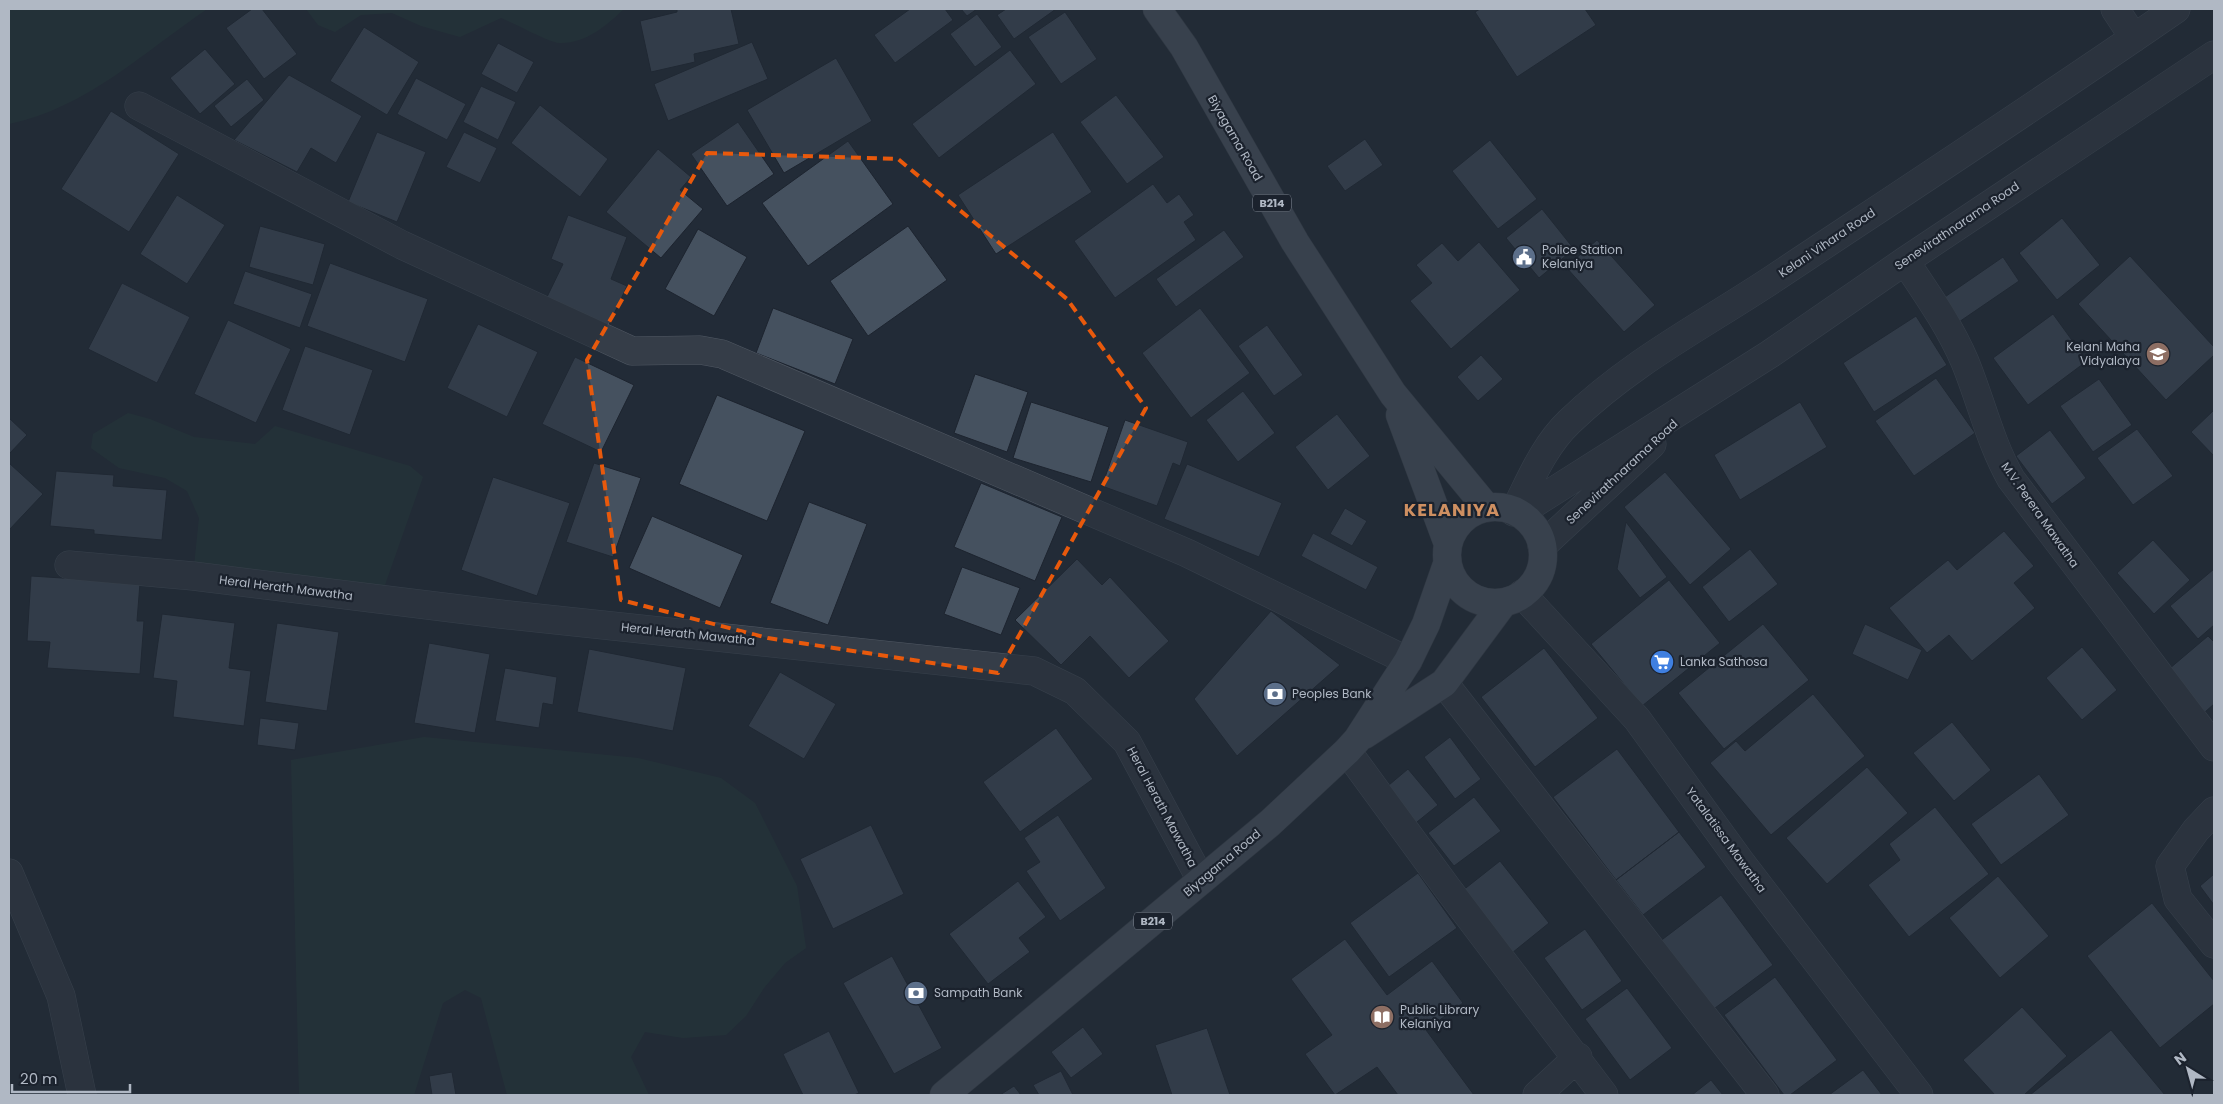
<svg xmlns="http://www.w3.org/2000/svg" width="2223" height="1104" font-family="Poppins,sans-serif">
	<rect width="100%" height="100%" fill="#222b37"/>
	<path fill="#25393a" d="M9,9h198c-63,43 -121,99 -198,115z
		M306,9h318c-18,17 -39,35 -65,34 -11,-1 -45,-20 -58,-25l-41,19 -39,-11 -29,-13 -31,2 -26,17 -17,-7z
		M128,413l22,6 44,18 61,7 20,-18 135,40 13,11 -43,122 -187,-23 6,-58 -12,-27 -22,-13 -46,-10 -28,-20 2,-14z
		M424,737l214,21 83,20 34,25 42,83 9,62 -21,15 -21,25 -18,28 -20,19 -43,3 -38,-6 -14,25 18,38h-142l-26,-97 -16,-8 -22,13 -29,92h-115l-8,-335z"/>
	<path fill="#45515f" stroke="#1d242f" d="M252,9h10l35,45 -33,25 -38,-51z
		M677,9h54l8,35 -45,10 1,8 -44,10 -11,-51 37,-9z
		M910,9h35l8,11 -58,43 -21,-28z
		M961,9h16l-10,7z
		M1006,9h50l-42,30 -17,-24z
		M1480,9h105l11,16 -79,52 -42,-65z
		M1065,12l32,47 -36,25 -33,-47z
		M977,14l25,33 -27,20 -25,-33z
		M364,27l55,35 -32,53 -57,-34z
		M752,42l16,37 -100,42 -14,-37z
		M498,43l36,19 -17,31 -36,-19z
		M205,49l30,35 -35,30 -30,-36z
		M1010,50l26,34 -97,74 -27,-34z
		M836,58l36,63 -88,52 -37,-63z
		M289,75l73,41 -26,47 -25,-15 -14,24 -63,-32z
		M416,78l50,26 -19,36 -50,-26z
		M247,79l17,21 -33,27 -17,-21z
		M481,86l35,16 -18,38 -35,-18z
		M1116,95l48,62 -37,27 -47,-62z
		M540,105l68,54 -28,38 -69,-54z
		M111,111l68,43 -50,78 -68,-43z
		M738,122l36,52 -47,32 -36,-52z
		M377,132l49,20 -29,70 -49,-20z
		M464,132l33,16 -17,35 -34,-16z
		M1053,132l39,60 -96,62 -38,-59z
		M1365,139l18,26 -38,26 -18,-25z
		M1490,140l47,59 -39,30 -46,-58z
		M848,141l45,63 -85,62 -46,-63z
		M658,149l33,28 -11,13 23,19 -42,49 -55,-46z
		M1153,184l14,19 12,-9 15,21 -10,7 12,18 -81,58 -41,-57z
		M177,195l48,30 -38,59 -47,-30z
		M1542,209l32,40 -35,29 -33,-40z
		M568,215l59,22 -16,42 16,7 -19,41 -62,-28 17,-35 -12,-5z
		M2062,218l38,47 -43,35 -38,-47z
		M260,226l65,18 -12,41 -64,-18z
		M908,226l39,54 -79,56 -38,-55z
		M698,229l49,28 -33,59 -49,-27z
		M1224,230l20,27 -68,50 -20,-28z
		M1597,240l58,65 -31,27 -58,-65z
		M1479,242l41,48 -69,59 -41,-48 22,-18 -16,-18 26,-22 16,18z
		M2130,256l84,91v8l-48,45 -88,-96z
		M2003,257l16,24 -63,43 -17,-23z
		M330,263l98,36 -23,63 -98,-36z
		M245,271l67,23 -12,34 -67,-24z
		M122,283l68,34 -33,66 -69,-34z
		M773,308l80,31 -18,45 -79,-31z
		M1200,308l50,65 -59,45 -49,-65z
		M2053,314l34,47 -59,44 -35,-47z
		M1916,316l31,49 -73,47 -31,-49z
		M228,320l63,29 -35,74 -62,-29z
		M478,324l60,28 -31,65 -60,-29z
		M1267,325l36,50 -29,21 -36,-50z
		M305,346l68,24 -23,65 -68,-25z
		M1481,355l22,24 -25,22 -21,-24z
		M575,357l59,28 -33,67 -59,-28z
		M975,374l53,18 -21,60 -53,-19z
		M1936,378l39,55 -61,43 -39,-55z
		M2099,379l33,46 -39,27 -33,-46z
		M1243,391l32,42 -37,29 -32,-42z
		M717,395l88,36 -38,90 -88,-37z
		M1031,402l78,25 -18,55 -78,-24z
		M1800,402l27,45 -87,53 -26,-45z
		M2214,410v46l-23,-24z
		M1337,414l33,42 -42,34 -33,-43z
		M9,418l18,17 -18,19z
		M1125,420l63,22 -8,24 -7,-3 -16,43 -55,-20z
		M2137,429l36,47 -40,29 -36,-47z
		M2050,430l36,48 -34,26 -36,-48z
		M9,463l34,31 -34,36z
		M594,463l47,15 -28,79 -47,-15z
		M1187,464l95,39 -23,54 -95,-38z
		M56,471l58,4 -1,11 54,4 -5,50 -68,-6v-4l-44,-4z
		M1665,472l66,77 -41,36 -66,-78z
		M493,477l77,26 -33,93 -76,-26z
		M981,483l81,34 -27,64 -81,-34z
		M809,502l58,22 -39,101 -58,-22z
		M1345,508l22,13 -15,25 -22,-12z
		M652,516l91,39 -23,53 -91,-40z
		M1626,522l41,55 -27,21 -23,-29z
		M2004,531l30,35 -20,17 21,25 -63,53 -23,-26 -22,18 -38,-45 59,-48 9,10z
		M1313,533l65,34 -12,23 -65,-34z
		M2153,540l37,40 -36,34 -37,-41z
		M1750,549l28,35 -49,38 -27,-35z
		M1077,559l25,26 8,-8 59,64 -40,37 -39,-42 -29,29 -46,-45z
		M962,567l58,21 -19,47 -57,-21z
		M2214,569v56l-16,14 -28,-33z
		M31,576l109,7 -3,38h7l-4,53 -93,-6 3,-26 -23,-1z
		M1669,580l51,63 -78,63 -51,-62z
		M1271,611l69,54 -103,91 -43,-57z
		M162,614l73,9 -6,45 22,3 -7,55 -71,-9 4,-36 -24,-3z
		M277,623l62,9 -12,79 -62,-9z
		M1763,624l46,56 -85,69 -46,-56z
		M1865,624l57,26 -14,30 -56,-26z
		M2208,636l6,6v62l-9,8 -36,-43z
		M429,643l61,11 -15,79 -61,-10z
		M2082,647l35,43 -35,30 -36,-42z
		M1544,648l54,70 -63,49 -54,-70z
		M589,649l97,19 -13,63 -96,-19z
		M505,668l52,9 -4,28 -10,-2 -4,25 -44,-7z
		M780,672l56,32 -32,55 -56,-33z
		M1813,694l52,62 -94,79 -61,-72 26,-22 9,10z
		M260,718l39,5 -4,27 -38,-5z
		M1952,722l39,48 -37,31 -41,-48z
		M1056,728l37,51 -73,53 -37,-50z
		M1450,737l31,42 -26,20 -31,-42z
		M1617,749l62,83 -63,48 -63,-83z
		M1867,767l41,46 -81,71 -41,-46z
		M1408,769l30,36 -26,21 -29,-36z
		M2039,774l30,41 -68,50 -30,-41z
		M1474,797l27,34 -47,35 -26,-33z
		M1935,807l54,67 -80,63 -41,-52 32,-25 -11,-16z
		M1058,815l48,73 -46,33 -34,-50 14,-9 -16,-24z
		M871,825l33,69 -71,35 -33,-70z
		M1679,832l27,35 -63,48 -27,-35z
		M1500,861l49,62 -42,34 -50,-62z
		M1418,873l39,55 -68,49 -39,-54z
		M2214,874v31l-14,-19z
		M1998,876l51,60 -49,42 -51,-60z
		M1018,881l28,36 -27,21 11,14 -42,32 -39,-50z
		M1721,895l52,70 -62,46 -52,-69z
		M2152,903l62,78v23l-54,44 -73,-92z
		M1585,929l37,52 -40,29 -38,-52z
		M1345,939l42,56 45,-34 31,42 -37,27 48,65h-76l-21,-28 -42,28 -30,-41 27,-19 -41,-56z
		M892,956l50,92 -48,26 -51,-91z
		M1775,977l62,83 -47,35h-6l-60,-80z
		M1627,988l45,60 -42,32 -45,-61z
		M2022,1007l45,49 -43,39h-29l-32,-35z
		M1083,1027l20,27 -32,24 -20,-26z
		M1207,1028l23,67h-58l-17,-50z
		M2111,1030l54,65h-135z
		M829,1031l30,62 -5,2h-51l-20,-41z
		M1863,1070l19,25h-53z
		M1061,1071l12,24h-34l-6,-10z
		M452,1072l4,23h-24l-3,-19z
		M1711,1080l12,15h-31z
		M1014,1086l7,9h-21z"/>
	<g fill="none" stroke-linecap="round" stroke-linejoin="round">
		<g stroke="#505863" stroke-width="29">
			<path id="minor" d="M2115,9l19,29
				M139,106l263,139 230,106 68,-1 22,4 465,199 221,108
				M1905,261c22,33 44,64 60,101 16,39 25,80 46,117l203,268
				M1514,512c16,-31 29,-65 55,-90 62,-60 133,-96 204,-143 134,-89 270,-178 403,-270
				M1519,513l251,-159 135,-93 309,-206
				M1542,546l110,-102
				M69,565l124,11 307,38 534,57 41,20 52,51 74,138
				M1522,594l115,125 103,142 179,234
				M1444,683l321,412
				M1347,751l101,138 156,206
				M2214,811l-18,19 -26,36 8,33 36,45
				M9,873l52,123 21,99
				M1537,1095l41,-38"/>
		</g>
		<g stroke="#3f4651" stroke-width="29">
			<path id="major" d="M1157,9l27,38 111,195 98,152 94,114
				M1400,415l48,129
				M1447 555a48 48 0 1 1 96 0a48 48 0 1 1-96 0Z
				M1364,735l80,-52 60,-81
				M944,1095l326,-272 77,-72 10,-11 51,-79 18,-37 21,-60"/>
		</g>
		<use href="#minor" stroke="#353d48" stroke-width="28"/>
		<use href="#major" stroke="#535c68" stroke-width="28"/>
	</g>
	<path d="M0 0H2223V1104H0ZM707,153l191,6 169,140 79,109 -148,265 -230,-35 -147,-38 -34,-240z" fill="#222b37" fill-opacity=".55" fill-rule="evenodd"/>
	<path fill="none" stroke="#e8590c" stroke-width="4" stroke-dasharray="10 6" stroke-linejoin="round" d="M707,153l191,6 169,140 79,109 -148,265 -230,-35 -147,-38 -34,-240z"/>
	<defs>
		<g id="civic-disc" transform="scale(1.25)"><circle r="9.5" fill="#5c6f8a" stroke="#1b222d"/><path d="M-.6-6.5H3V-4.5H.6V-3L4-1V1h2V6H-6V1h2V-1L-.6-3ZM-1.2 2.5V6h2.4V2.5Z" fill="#fff"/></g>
		<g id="school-disc" transform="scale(1.25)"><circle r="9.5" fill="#8d6e63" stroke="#1b222d"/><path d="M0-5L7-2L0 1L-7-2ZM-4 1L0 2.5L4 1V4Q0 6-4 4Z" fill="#fff"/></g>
		<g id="supermarket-disc" transform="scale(1.25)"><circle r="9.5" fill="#3f7fe0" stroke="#1b222d"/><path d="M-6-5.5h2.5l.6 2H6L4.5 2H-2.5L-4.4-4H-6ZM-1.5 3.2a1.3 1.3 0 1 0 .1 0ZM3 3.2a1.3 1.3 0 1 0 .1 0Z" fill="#fff"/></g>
		<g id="bank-disc" transform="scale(1.25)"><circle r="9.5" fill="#5c6f8a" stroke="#1b222d"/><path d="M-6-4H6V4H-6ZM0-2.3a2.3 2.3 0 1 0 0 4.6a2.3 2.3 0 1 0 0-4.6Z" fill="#fff"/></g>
		<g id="library-disc" transform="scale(1.25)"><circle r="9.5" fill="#8d6e63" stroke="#1b222d"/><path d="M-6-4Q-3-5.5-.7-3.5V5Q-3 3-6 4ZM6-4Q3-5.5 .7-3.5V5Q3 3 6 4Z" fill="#fff"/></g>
	</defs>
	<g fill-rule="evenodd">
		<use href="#civic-disc" x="1524" y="257"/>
		<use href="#school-disc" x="2158" y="354"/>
		<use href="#supermarket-disc" x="1662" y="662"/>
		<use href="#bank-disc" x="1275" y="694"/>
		<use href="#bank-disc" x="916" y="993"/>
		<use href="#library-disc" x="1382" y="1017"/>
	</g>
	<g text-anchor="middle" stroke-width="4.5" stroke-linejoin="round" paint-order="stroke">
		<g fill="#1b222d" stroke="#838b97" stroke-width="1">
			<rect x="1253" y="194.5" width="38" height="17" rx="4"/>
			<rect x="1134" y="912.5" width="38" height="17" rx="4"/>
		</g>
		<g font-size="11" font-weight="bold" fill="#b0b8c4">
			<text x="1272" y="207">B214</text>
			<text x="1153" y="925">B214</text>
		</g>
		<g font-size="12" fill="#b0b8c4" stroke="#1b222d">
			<text transform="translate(1235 138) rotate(60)" y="4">Biyagama Road</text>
			<text transform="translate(1957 226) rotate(-34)" y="4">Senevirathnarama Road</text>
			<text transform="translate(1827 243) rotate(-34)" y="4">Kelani Vihara Road</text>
			<text transform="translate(1622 472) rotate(-43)" y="4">Senevirathnarama Road</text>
			<text transform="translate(2040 515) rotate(55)" y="4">M.V. Perera Mawatha</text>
			<text transform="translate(286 588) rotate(7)" y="4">Heral Herath Mawatha</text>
			<text transform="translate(688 634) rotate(6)" y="4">Heral Herath Mawatha</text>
			<text transform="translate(1162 807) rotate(62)" y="4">Heral Herath Mawatha</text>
			<text transform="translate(1726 840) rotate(54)" y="4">Yatalatissa Mawatha</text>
			<text transform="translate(1222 863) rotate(-40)" y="4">Biyagama Road</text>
		</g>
		<g font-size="12" fill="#b0b8c4" stroke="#1b222d" text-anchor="start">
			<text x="1542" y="254">Police Station<tspan x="1542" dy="14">Kelaniya</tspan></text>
			<text x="2140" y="351" text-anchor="end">Kelani Maha<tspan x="2140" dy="14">Vidyalaya</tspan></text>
			<text x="1680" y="666">Lanka Sathosa</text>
			<text x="1292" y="698">Peoples Bank</text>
			<text x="934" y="997">Sampath Bank</text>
			<text x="1400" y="1014">Public Library<tspan x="1400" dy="14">Kelaniya</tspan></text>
		</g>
		<g font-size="18" font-weight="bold" letter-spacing="1" fill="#ce8f61" stroke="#1b222d">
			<text x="1452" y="516">KELANIYA</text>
		</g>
	</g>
	<rect width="2223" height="1104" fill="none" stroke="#b0b8c4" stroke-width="20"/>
	<g transform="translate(2188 1069) rotate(323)" stroke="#1b222d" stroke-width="4" paint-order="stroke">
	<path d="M0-4L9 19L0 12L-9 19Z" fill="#b0b8c4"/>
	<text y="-8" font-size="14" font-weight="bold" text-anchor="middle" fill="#b0b8c4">N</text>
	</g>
	<path d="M12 1084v8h118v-8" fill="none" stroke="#b0b8c4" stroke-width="2.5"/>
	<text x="20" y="1084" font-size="15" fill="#b0b8c4" stroke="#1b222d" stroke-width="4" paint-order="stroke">20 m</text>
</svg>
